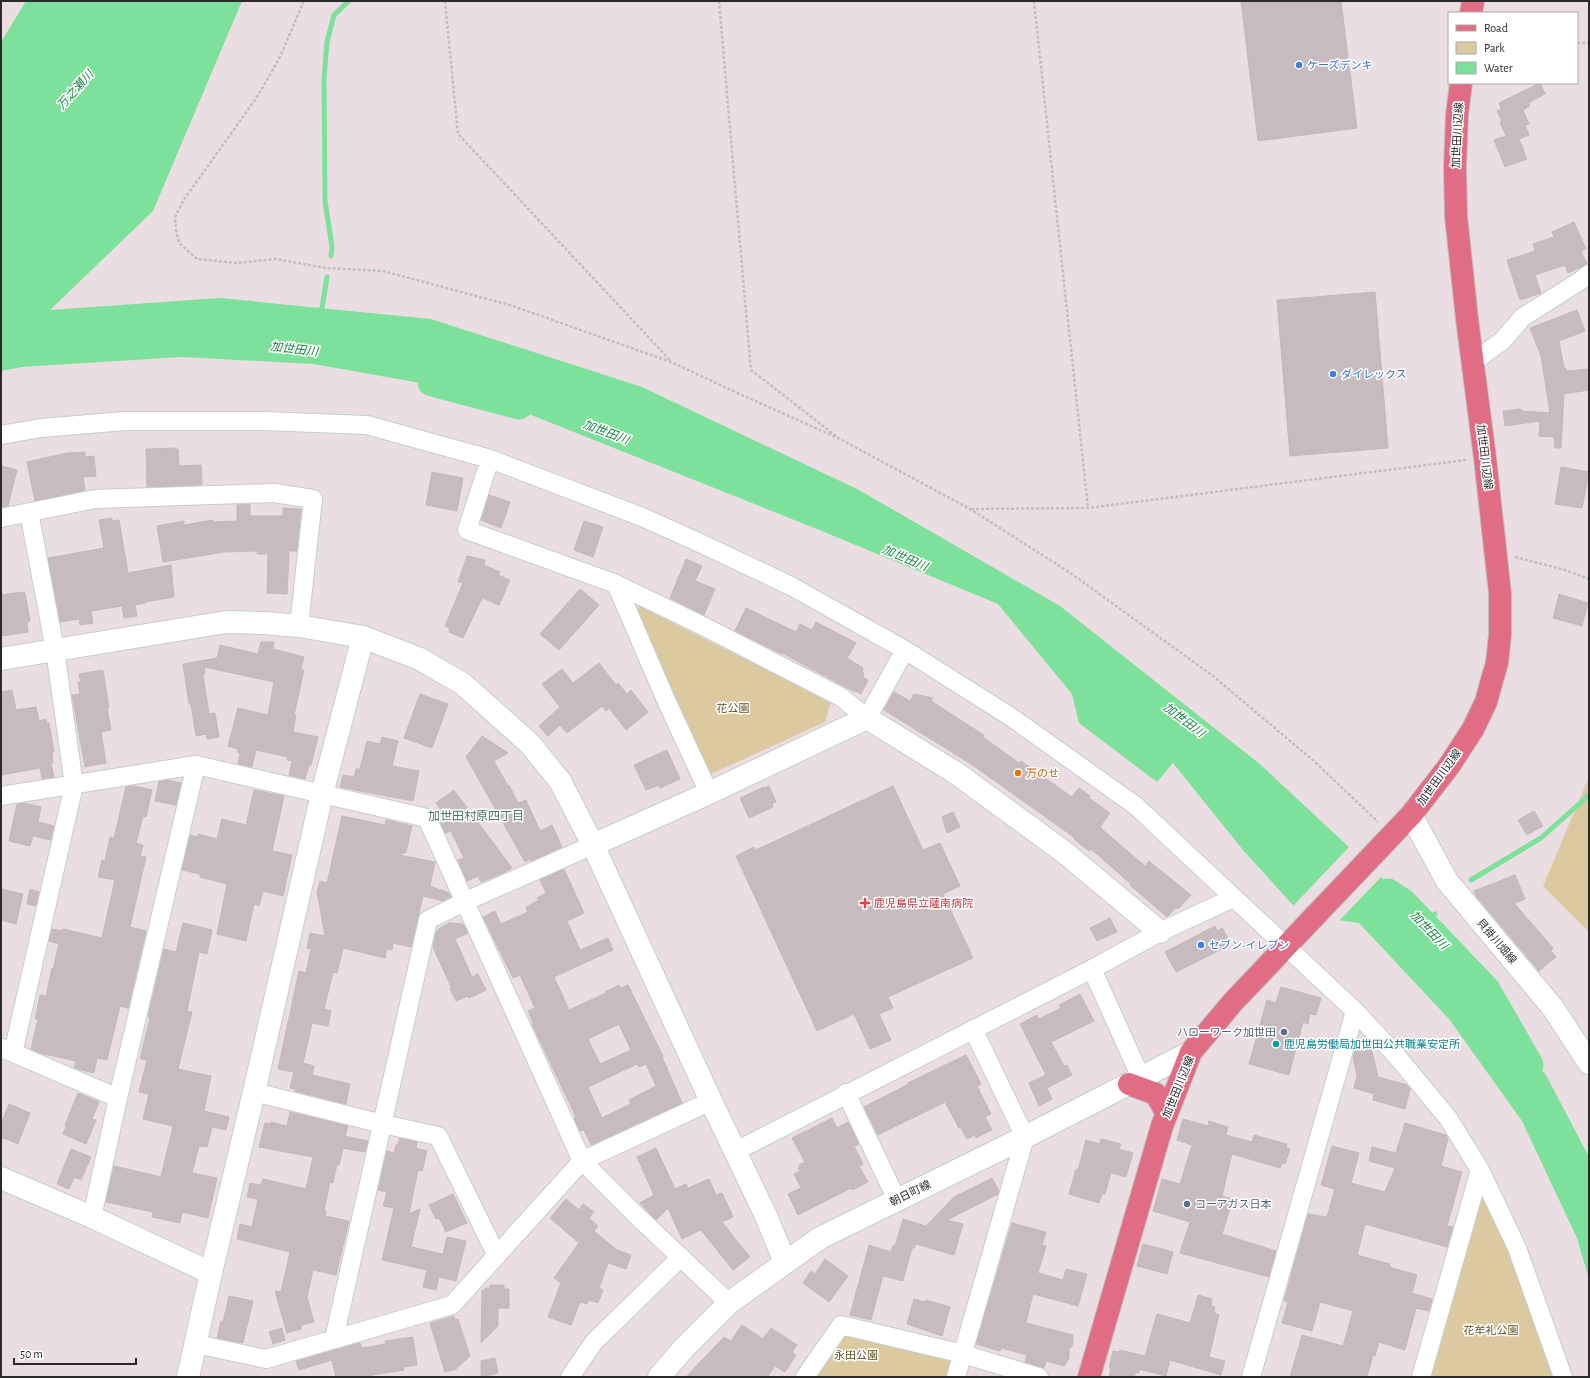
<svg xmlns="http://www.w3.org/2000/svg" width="1590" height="1378" font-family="'Alegreya Sans','Noto Sans JP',sans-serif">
	<rect width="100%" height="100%" fill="#eadee2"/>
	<path fill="#dbc9a0" d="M639,606l192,96 -6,20 -116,53 -75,-164z
		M1589,777v155l-46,-46z
		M1486,1198l34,75 34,104h-124l51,-178z
		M851,1331l98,28 5,7 -3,11h-137l29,-42z"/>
	<path fill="#7de09b" d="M26,1h216l-89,210 -103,99 170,-12 211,21 211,68 217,103 201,116 201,159 135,126 150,184 43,82v122l-12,-41 -55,-117 -73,-102 -90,-96 -57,-8 -59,-65 -70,-87 -16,19 -78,-59 -7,-29 -74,-90 -181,-75 -341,-136 -162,-29 -132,-7 -160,10 -21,4v-329z"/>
	<path fill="#eadee2" d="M1350,846l32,30 -44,46 -37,-6 -9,-9z"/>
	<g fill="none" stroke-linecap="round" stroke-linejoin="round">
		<path stroke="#7de09b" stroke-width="5" d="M331,256l1,-9 -7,-46 -1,-122 3,-37 7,-27 15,-14
			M321,314l6,-37
			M1471,880l70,-42 48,-43
			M1423,924l12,-10"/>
		<path stroke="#7de09b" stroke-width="29" d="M432,382l87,23
			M1388,893l15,10 83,87 43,75"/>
	</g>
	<path fill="#c6bcc0" stroke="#c5b7bc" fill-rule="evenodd" d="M1241,1h100l16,127 -99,13z
		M1540,83l5,11 -17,9 2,3 -7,4 6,14 -4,1 4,10 -10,4 8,20 -22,8 -11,-27 12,-4 -6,-14 2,-1 -5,-10 4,-2 -2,-6z
		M1574,222l12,27 -5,2 6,13 -19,9 -3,-8 -30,10 6,18 -21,7 -13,-40 28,-9 -2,-7 21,-7 -2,-5z
		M1375,292l13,156 -98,8 -13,-156z
		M1577,310l8,21 -26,10 5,27h2v3l23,-2v21l-25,4 -3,54h-6l-1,-11 -15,-1 1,-15 -35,5 -2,-15 18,-2 1,2 28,2 -9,-57 -11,-28z
		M175,448v1h3l1,17 22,-1 1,20 -55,2 -1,-38z
		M85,452v5l9,-1 2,20 -13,1 2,13 -50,11 -8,-39 40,-9z
		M1,466l16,4 -9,36 -7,1z
		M1561,467l28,5 -7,36 -27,-4z
		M432,472l31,6 -6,33 -31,-6z
		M489,495l21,7 -9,26 -20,-8z
		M250,504v12h33v-8l18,1 -4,42h-8l-2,43 -20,-1 1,-39h-11v-3l-33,1 -61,10 -6,-36 27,-5v4l29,-5v2l24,-1v-16z
		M112,518v3l7,-1 9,53 43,-8 3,32 -29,5v1l-10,2 2,11 -13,2 -2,-12 -31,5 2,12 -13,2 -1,-6 -19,3 -12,-64 56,-10 -5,-28z
		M584,521l19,6 -10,30 -19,-7z
		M467,556l18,4 -1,5 16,7 -2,3 12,5 -11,25 -17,-7 -19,40 -14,-6 1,-3 -5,-3 18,-43 -5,-1z
		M686,559l16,7 -7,15 20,8 -11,26 -34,-17z
		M580,589l19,16 -40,45 -19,-16z
		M22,592v1h3l5,28 -3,1 1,10 -27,4v-41z
		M1559,594l29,9 -6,23 -29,-8z
		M746,608l50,24 4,-8 12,6 4,-8 40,21 -9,15 16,10 -1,4 2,2 -1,3 5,3 -7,14 -5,-3 -1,1 -73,-39v1l-47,-23z
		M261,642h13l-1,7 31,8 -3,12 3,1 -10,45h2l-3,17 25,5 -7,28h-2l-4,14 -16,-4 3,-14 -5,-1 1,-3 -32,-7 -4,17 -14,-3 2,-11 -3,-1 1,-3 -10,-3 10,-38 30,7 6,-33 -70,-15 1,6 -2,1 6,40 6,-1 4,24 -12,2 -1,-5 -10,2 -5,-32h-2l-6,-40 34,-6 3,-13 38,9z
		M599,663l17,22 2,-2 9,11 4,-4 17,22 -22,18 -17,-22 -3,3 -4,-5 -35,27 -7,-8 -12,11 -9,-10 21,-19 -18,-23 20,-15 11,14z
		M103,670l6,38h-2l4,22 -10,2 5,31 -21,4 -13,-72 8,-1 -2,-12h3l-2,-8z
		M12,690l4,20 20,-3 3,14 7,-2 1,4h2l5,29 -2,1 1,10h-2l3,14 -12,2 -2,-11 -39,7v-83z
		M894,692l16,9 4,-7 19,4 -2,3 53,34 -1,2 36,26 2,-2 51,36 7,-9 11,8 -1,2 21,15 -10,14 4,4 41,35 4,-5 42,34 -13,14 -2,-2 -9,10 -37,-32 1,-1 -40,-35 -2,2 -15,-12 1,-1 -104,-74 -87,-54z
		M420,694l28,10 -16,44 -28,-10z
		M482,736l26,17 -14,8 14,25 1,-1 9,18 8,-3 14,31 12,-6 10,22 -31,14 -1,-2 -5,3 -59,-105z
		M382,737l16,4 -6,25 27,5 -6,30 -73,-14 3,-12 11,2 2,-8h4l7,-28 13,3z
		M667,750l13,29 -20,9 -1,-3 -13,5 -12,-25z
		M167,780l14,3 -5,22 -21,-4 4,-20z
		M134,786l18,4 -6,27 -3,-1 -7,27 7,2 -3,11 6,1 -16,70 16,4 -18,77 -8,-2 -13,54 -10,-2 -3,15 -20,-5 2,-7 -36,-8 -9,-4 7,-30h-3l5,-24 6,1 6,-28 1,1 6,-25 -10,-3 3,-12 10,2 1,-2 39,9 13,-58 -17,-3 4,-17 3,1 5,-24 4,1 12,-51z
		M769,786l7,16 -4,2 1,3 -24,11 -9,-20 24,-11 1,1z
		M893,786l30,64 17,-7 20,43 -17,8 30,64 -85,39 5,11 -14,6 12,26 -21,9 -16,-35 -37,17 -81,-175 18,-9 2,3z
		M254,790l30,6 -12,55 20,4 -9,41 -20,-5 -4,15 -5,-2 -8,37 -29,-7 10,-50 -27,-7v-3l-18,-4 8,-35 8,2v-3l19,5 5,-20 24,6z
		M454,790l58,78 -9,5 -22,9 -3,-6 -11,5 -9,-21 6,-2 -13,-27 -6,2 -5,-12 7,-3 -11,-15z
		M24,803l17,4 -3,15 16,4 -3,14 -18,-4 -3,10 -21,-5 8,-37z
		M1534,811l9,15 -16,9 -9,-15z
		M953,812l7,15 -13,6 -5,-16z
		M342,816l43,9 1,-5 26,6 -6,26 -7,3 36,7 -5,24 19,7 2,4 -8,4 -20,-5 -12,51 -18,-4 -1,7 -5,-1 -2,9 -42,-10 -6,25 -4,-1 -9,37 7,2 -3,15 -16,-3 -9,40 11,3 -2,9 38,9 -4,20 -51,-13v-2l-5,-1 4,-16 -16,-3 21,-98 7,2 5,-24 -4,-1 3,-15 15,3 -8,-44 3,-11 7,2z
		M564,869l20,44 -17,8 13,29 28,-12 5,12 -59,27 15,33 37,-17 -1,-1 14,-7 2,3 7,-3 35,71 -1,1 20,46 -91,42 -7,-15 -4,1 -6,-13 2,-1 -44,-93 1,-1 -5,-12 7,-3 -15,-33 -7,3 -30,-61 12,-6 6,13 27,-12 -2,-5 13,-7 -2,-2 9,-5 -6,-13zM619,1024l12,26 -31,14 -12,-25zM637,1064l2,3 7,-3 10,22 -27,14 2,4 -29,14 -14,-31z
		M1515,875l10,24 -11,4 39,45 -2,3 5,6 -17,14 -62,-74 -3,-6z
		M1,889l22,5 -7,30 -15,-4z
		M30,889l9,3 -3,14 -9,-2z
		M1110,918l7,14 -20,9 -7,-13z
		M183,923l29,7 -5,24 -8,-2 -12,59 5,1 -14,57 33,7 -7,35 25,6 -3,13 -14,-3 -5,20 -8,-1 -7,27 25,5 -9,40 -26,-6 -2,11 -28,-6 1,-5 -47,-10 8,-36 47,11 12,-51 -30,-7 6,-25 -10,-2 8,-32 -7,-1 10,-41 -2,-1 16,-68 12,3z
		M449,923l14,1 5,9 -13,6 17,38 6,-3 8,16 -17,8 -1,-2 -12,5 -6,-12h2l-19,-42 3,-15 4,-4z
		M1215,926l2,5 5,-3 8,14 -6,2 2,3 -50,25 -11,-20z
		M1281,987l40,11 -5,17 -6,-1 -2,10 -5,-2 -14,53 -40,-11 18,-64 9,3z
		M1080,994l14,27 -43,21 13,24 3,-1 5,10 -25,13 5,11 -13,7 -10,-23 17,-8 -26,-51 17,-9 2,4 22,-11 -2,-3z
		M1371,1047l7,30 29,8 3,4 -5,20 -32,-9 1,-6 -20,-6 3,-12 -4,-19 2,-6z
		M966,1055l15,29 -4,2 14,28 -6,3 7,13 -16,8 -1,-3 -8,4 -7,-13 -1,2 -14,-26 -67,33 -14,-28 45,-23 -1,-1z
		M78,1093l21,9 -7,17 4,1 -10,24 -23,-10 3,-8 -1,-1z
		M9,1104l21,9 -12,31 -17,-7v-13z
		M290,1112l58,14 -3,10 23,5 -3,11 -22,-4 -4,17 -2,-1 -4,19 -3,-1 -6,29h2l-1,5 24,5 -13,54 -23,-5 -6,27 7,25 -13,3v4l-14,4 -12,-42 6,1 9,-40 -53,-13 3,-15 12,3 6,-28 -11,-2 3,-14 11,2 2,-6 43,10 7,-32 -54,-10 6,-24 6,1v-2l16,4z
		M832,1118l5,10 11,-6 11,22 -5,2 9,18 -4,2 9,16 -16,8 -1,-2 -53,27 -10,-21 13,-6 -7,-14 6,-3 -2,-3 2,-1 -1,-2 6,-3 -13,-24z
		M1183,1119l25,7 1,-5 19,6 -2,8 26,7 2,-7 33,9 -1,4 4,1 -5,15 -3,-1 -2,5 -48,-14 -10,42 11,3 -11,35 54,17 -7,26 -89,-24 10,-31 -37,-11 9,-32 18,5 12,-39 -15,-5z
		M1405,1123l41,12 2,4 -7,27 21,6 -15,54 6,1 -6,20 -82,-23 -8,31 33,9 -1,3 28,8 -5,18 20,6 -3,12 -13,-3 -11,42 -26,-8 -4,14 -2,-1 -6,22h-77l12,-42 41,11 10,-35 -33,-9 -8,29 -30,-8 6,-21 -4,-1 24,-87 19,3 8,-28 -14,-4 11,-39 27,7 -8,30 34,9 10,-24 -26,-7 3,-14 24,6z
		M400,1138l17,4 -1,6 11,3 -5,20 -4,-1 -9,44 11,-5 -9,38 32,7 4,-17 19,4 -10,40 -17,-4 -3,13 -13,-3 4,-17 -45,-10 12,-52 -11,-2 4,-14 -9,-2 9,-39 7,2 2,-8h2z
		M1101,1139l20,5 -2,5 14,4 -7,24 -15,-4 -6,21h-3l-3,9 -30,-9 7,-25 2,1 8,-30 14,4z
		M656,1148l19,41 11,-5 2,4 21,-9 7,16 6,-2 11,24 -11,5 28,35 -17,13 -32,-40 -19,9 -14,-31 -12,12 -16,-17 14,-8 -17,-38z
		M71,1149l20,8 -10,23 -7,-3 -5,12 -12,-5z
		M992,1178l7,13 -1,3 -51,26 16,4 -9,31 -38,-11 -2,4h-2l-9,33 -20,-5 -12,44 -21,-5 19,-70 22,7 2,-7 2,1 8,-27 23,7 28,-29z
		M453,1194l14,29 -21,9 -7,-14 -3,1 -7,-14z
		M566,1199l13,11 4,-6 11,8 -5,6 9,8 -4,5 23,19 14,5 -5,14 -18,-6 -9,25 4,2 -5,13 -9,-3 -2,4 -7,-2 -9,23 -23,-8 13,-34 -7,-5 25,-35 -29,-25z
		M1012,1223l34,9 -4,13 4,1 -8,27 25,7 3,-11 21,5 -9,32 -45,-12 -7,29 47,12v6l-1,5 -3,3v9l-5,8 -18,-5 -2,7 -19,-6 2,-7 -26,-7 -1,3 -24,-7z
		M1143,1244l30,8 -6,22 -30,-8z
		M825,1259l23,17 -19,26 -26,-19 8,-12 4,3z
		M490,1285h14v4h5v19h-11v18l-17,17 1,-53h3v-2h5z
		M1198,1295l14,4 -1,7 4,1 -1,5 5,3 -10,42 16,4 -4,14 -51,-15 -4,16 -27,-7v4l-3,-1 -2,5h-25l2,-8 -2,-1 4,-17 5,1 2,-2 25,6 12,-42 33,9z
		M229,1296l24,5 -10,42 -26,-5 4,-17 2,1z
		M914,1299l11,3 1,-2 24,7 -8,29 -35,-12z
		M454,1316l1,4 3,-1 12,37 -14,13 -11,3 -15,-49z
		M742,1325l21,14 8,-11 26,17 -5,7 4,3 -11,17 -10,-6 -8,11h-81l38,-40 7,4z
		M282,1328l3,12 -12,4 -4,-12z
		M413,1337l4,28 -13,2v3l-32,5 1,2h-37l-4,-17 -33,10 -3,-9 64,-18 2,5 24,-4 -1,-3z
		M495,1358l3,15 -17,4v-16z"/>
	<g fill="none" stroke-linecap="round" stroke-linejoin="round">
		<g stroke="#c2cfcd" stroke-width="20">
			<path id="minor" d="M1473,362l29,-21 21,-24 57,-36 9,-7
				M1,435l40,-7 84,-7h139l103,4 123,34 152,58 58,26 91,43 114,64 106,67 125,89 219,205 40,43 53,64 32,52 37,78 46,129
				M490,459l-23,71 149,54 87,42 138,71 26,21 38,-68
				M1,518l94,-19 179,-6 39,6 -14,127
				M616,584l50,116 43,93
				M1,796l195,-31 231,53 155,343 54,54 93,88
				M1092,969l49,109
				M2,1048l116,50
				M13,1053l61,-268 -19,-135 -26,-138
				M254,1092l129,32 55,12 59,120
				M846,1093l51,107
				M736,1151l356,-182 68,-37 73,-34
				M92,1217l26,-119 78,-333
				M334,1339l94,-419 36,-18 129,-57
				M196,1344l70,15 186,-54 130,-144 129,-60
				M570,1377l24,-35 87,-85
				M805,1377l36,-52 122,29 76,23
				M956,1377l69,-240 -52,-108
				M1251,1377l104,-366
				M1421,1377l59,-207"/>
		</g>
		<g stroke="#c2cfcd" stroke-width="24">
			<path id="tertiary" d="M1,659l225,-37 38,1 35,3 64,11 57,22 43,25 67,60 30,37 33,64 118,256 55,115 19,46
				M1411,815l36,66 106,127 36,55
				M593,845l116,-52 158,-75 89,55 108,79 96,80
				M1,1178l91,39 119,56
				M188,1377l23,-104 43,-181 68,-298 41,-157
				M659,1377l25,-29 45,-45 91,-65 205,-101 166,-85"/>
		</g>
		<g stroke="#bfbfbf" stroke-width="24">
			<path id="primary" d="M1471,13l2,-12
				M1129,1084l27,10 11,20
				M1089,1377l73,-251 29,-74 42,-50 178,-187 38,-49 24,-37 13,-27 6,-22 5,-17 3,-28v-42l-15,-135 -18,-139 -11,-103 -1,-49 2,-52 4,-32"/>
		</g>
		<path stroke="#bfbfbf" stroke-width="2.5" stroke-dasharray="3 2" stroke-linecap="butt" d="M304,1l-25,58 -22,38 -74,104 -8,16 1,13 3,13 18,16 40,4 39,-4 50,9 57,3 127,34 161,57 60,28 109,49 130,70 99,63 144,104 102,86 63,60
			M445,1l13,133 212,226
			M719,1l32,369 85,66
			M1034,1l54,507
			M1577,43h12
			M971,509l117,-1 378,-48
			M1515,557l50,13 24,9"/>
		<use href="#minor" stroke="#fff" stroke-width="18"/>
		<use href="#tertiary" stroke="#fff" stroke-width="22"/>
		<use href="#primary" stroke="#e06d83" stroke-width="22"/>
	</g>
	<g fill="#3f7fe0" stroke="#fff" stroke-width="1.5">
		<circle cx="1299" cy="65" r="4"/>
		<circle cx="1333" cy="374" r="4"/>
		<circle cx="1201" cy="945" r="4"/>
	</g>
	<circle fill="#e8710a" stroke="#fff" stroke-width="1.5" cx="1018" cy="773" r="4"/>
	<path fill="#e0444e" stroke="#fff" stroke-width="1.5" d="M863 897h4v4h4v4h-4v4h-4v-4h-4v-4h4z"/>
	<g fill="#5c6f8a" stroke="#fff" stroke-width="1.5">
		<circle cx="1284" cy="1032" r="4"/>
		<circle cx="1187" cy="1204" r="4"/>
	</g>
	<circle fill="#0f9aa8" stroke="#fff" stroke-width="1.5" cx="1276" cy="1044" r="4"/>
	<g text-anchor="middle" stroke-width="3" stroke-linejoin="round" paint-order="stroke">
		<g font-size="11" fill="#366cbe" stroke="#fff" text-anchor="start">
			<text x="1307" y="69">ケーズデンキ</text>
			<text x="1341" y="378">ダイレックス</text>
			<text x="1209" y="949">セブン-イレブン</text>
		</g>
		<g font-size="11" fill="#2a2a2a" stroke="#fff">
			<text transform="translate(1457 135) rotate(-87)" y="4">加世田川辺線</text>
			<text transform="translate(1485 457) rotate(83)" y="4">加世田川辺線</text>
			<text transform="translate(1439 777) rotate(-54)" y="4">加世田川辺線</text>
			<text transform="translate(1497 941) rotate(50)" y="4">貝掛川畑線</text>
			<text transform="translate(1178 1087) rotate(-68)" y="4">加世田川辺線</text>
			<text transform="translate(910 1193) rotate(-26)" y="4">朝日町線</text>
		</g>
		<g font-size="11" fill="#5e5422" stroke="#fff">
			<text x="733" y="712">花公園</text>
			<text x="1491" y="1334">花牟礼公園</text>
			<text x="856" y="1359">永田公園</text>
		</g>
		<g font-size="11" fill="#c56008" stroke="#fff" text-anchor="start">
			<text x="1026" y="777">万のせ</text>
		</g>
		<g font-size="11" fill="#be3a42" stroke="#fff" text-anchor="start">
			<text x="874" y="907">鹿児島県立薩南病院</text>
		</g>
		<g font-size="11" fill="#4e5e75" stroke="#fff" text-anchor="end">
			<text x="1276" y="1036">ハローワーク加世田</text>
			<text x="1195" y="1208" text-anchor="start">コーアガス日本</text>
		</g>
		<g font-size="11" fill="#0d838f" stroke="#fff" text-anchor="start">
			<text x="1284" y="1048">鹿児島労働局加世田公共職業安定所</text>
		</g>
		<g font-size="12" font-style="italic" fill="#1c8544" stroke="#fff">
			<text transform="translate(75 90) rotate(-48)" y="4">万之瀬川</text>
			<text transform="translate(294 349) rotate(7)" y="4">加世田川</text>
			<text transform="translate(606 432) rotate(21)" y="4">加世田川</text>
			<text transform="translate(905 558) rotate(23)" y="4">加世田川</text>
			<text transform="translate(1184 720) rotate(37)" y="4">加世田川</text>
			<text transform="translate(1429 930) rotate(46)" y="4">加世田川</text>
		</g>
		<g font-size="12" fill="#507570" stroke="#fff">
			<text x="476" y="820">加世田村原四丁目</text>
		</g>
	</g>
	<rect width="1590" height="1378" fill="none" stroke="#2a2a2a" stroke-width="4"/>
	<rect x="1448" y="12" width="130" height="72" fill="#ffffff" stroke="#aaaaaa"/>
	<rect x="1456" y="25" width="20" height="6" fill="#e06d83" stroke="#aaaaaa"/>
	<text x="1484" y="32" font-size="12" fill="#2a2a2a">Road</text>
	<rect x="1456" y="42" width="20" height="12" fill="#dbc9a0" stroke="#aaaaaa"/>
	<text x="1484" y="52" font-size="12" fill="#2a2a2a">Park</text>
	<rect x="1456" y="62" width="20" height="12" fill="#7de09b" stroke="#aaaaaa"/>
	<text x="1484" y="72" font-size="12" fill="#2a2a2a">Water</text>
	<path d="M14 1358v6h122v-6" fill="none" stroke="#2a2a2a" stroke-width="2"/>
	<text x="20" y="1358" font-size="12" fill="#2a2a2a" stroke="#ffffff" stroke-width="3" paint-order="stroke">50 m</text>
</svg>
